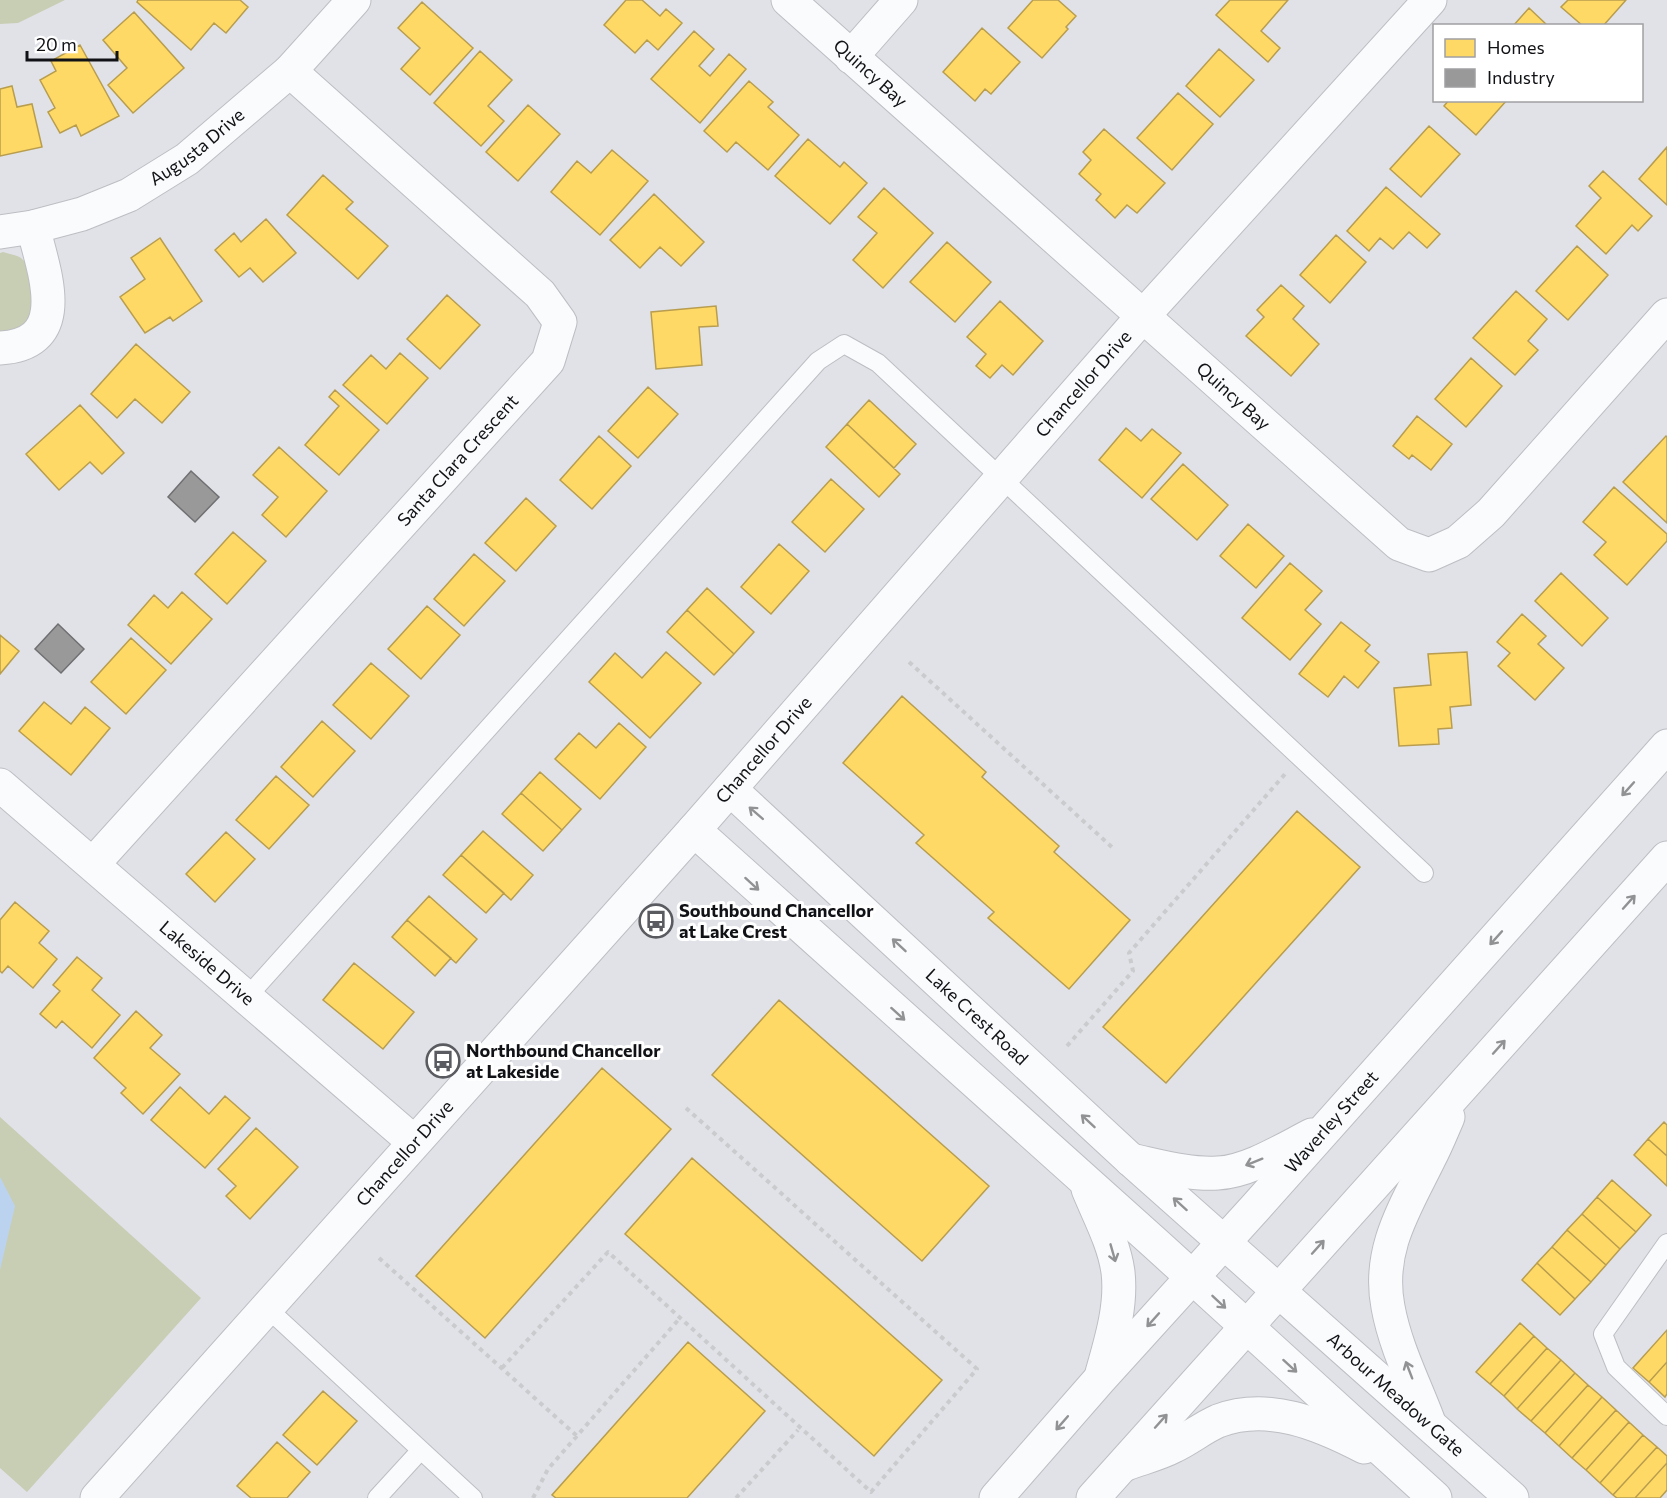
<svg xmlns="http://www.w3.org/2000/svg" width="1667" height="1498" font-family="Commissioner,sans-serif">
	<rect width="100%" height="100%" fill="#e0e2e8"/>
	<path fill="#c8ceb3" d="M0,0h65l-47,23 -18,1z
		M3,252c6,2 14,3 18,6 15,12 18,52 5,66 -7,8 -16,8 -26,8v-79z
		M0,1117l201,181 -174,194 -27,-24z"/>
	<path fill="#bcd3f0" d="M0,1177l15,29 -15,64z"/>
	<path fill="#ffd966" stroke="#b89d4e" stroke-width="1.5" d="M138,0h102l8,7 -22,26 -12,-10 -23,27 -54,-48z
		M626,0h16l18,16 6,-7 16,14 -24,27 -11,-10 -12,13 -31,-28z
		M1033,0h25l18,16 -10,11 2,2 -26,29 -34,-30z
		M1230,0h58l-27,31 19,17 -12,14 -52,-47z
		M1568,0h58l-23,26h-20l-22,-19z
		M422,2l51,46 -43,47 -29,-26 19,-21 -22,-20z
		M1529,8l19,18h-35z
		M134,12l50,56 -51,45 -25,-28 19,-17 -24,-28z
		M982,28l38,34 -29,32 -6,-5 -10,12 -32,-29z
		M694,31l20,18 -15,17 11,10 19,-22 17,15 -46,54 -49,-44z
		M80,45l39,71 -38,20 -5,-11 -16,8 -12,-21 7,-4 -15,-28 16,-9 -5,-10z
		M1219,49l35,31 -34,37 -34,-31z
		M480,51l32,29 -24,26 16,15 -23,25 -47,-43z
		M749,81l24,21 -5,5 31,28 -31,35 -32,-28 -9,10 -23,-21z
		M12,86l5,21 15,-3 10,43 -42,9v-67z
		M1178,93l35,31 -41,46 -35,-32z
		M1449,100h58l-31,35 -32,-29z
		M528,105l32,29 -42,47 -32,-29z
		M1429,126l31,28 -39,43 -31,-28z
		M1104,129l61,54 -28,30 -10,-8 -12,13 -19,-18 5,-6 -22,-20 12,-14 -8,-8z
		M808,139l32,28 4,-5 23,21 -37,41 -55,-48z
		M1667,147v58l-28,-26z
		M612,150l36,31 -48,54 -49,-43 26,-31 14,12z
		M1603,171l49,45 -14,15 -6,-6 -26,29 -30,-28 25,-28 -12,-12z
		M323,175l30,27 -7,7 42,37 -30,33 -71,-64z
		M1386,187l54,47 -13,14 -18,-16 -16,17 -13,-11 -11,13 -22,-20z
		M884,188l49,45 -50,55 -30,-28 24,-27 -19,-16z
		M654,194l50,48 -23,24 -21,-19 -20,21 -30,-28z
		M266,219l30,34 -33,29 -13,-14 -11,9 -24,-27 19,-17 7,9z
		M1336,235l30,27 -36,41 -30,-28z
		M160,238l42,63 -29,20 -3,-4 -25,16 -25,-36 25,-18 -14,-21z
		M947,242l44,40 -36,40 -45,-40z
		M1577,246l31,29 -40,45 -32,-29z
		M1281,285l23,21 -11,13 26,25 -28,32 -45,-40 18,-19 -7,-7z
		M1516,291l31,28 -19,22 10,9 -23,25 -42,-37z
		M447,295l33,30 -40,44 -33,-30z
		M1000,301l43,40 -30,34 -11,-10 -12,13 -14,-12 10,-12 -19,-17z
		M716,306l2,20 -19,1 3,38 -46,4 -5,-57z
		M136,344l54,48 -28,31 -27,-24 -18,19 -26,-24z
		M400,353l28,25 -41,46 -44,-39 28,-30 15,14z
		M1471,358l31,28 -36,41 -31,-28z
		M648,387l30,27 -40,44 -30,-27z
		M335,390l44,40 -40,45 -34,-30 34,-39 -10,-9z
		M869,400l47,44 -22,24 -47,-44z
		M80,405l44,48 -22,21 -12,-12 -31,28 -33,-36z
		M1417,416l35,28 -21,26 -19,-15 -3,4 -16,-13z
		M847,424l53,50 -21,23 -53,-50z
		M1126,428l15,13 11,-12 29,24 -39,45 -43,-38z
		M599,436l32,30 -39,43 -32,-29z
		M1666,436l1,1v86l-44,-41z
		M279,447l48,44 -41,46 -24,-22 16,-18 -25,-22z
		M1183,464l45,41 -31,35 -46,-41z
		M831,479l33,30 -39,43 -33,-30z
		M1614,487l53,47v7l-40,44 -33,-30 12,-13 -23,-20z
		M526,498l30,28 -40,45 -31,-28z
		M1248,524l36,32 -28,32 -36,-32z
		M233,532l33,29 -39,43 -32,-30z
		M779,544l30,27 -38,43 -30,-27z
		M474,554l31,27 -41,45 -30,-27z
		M1290,563l32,28 -17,19 16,14 -31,36 -48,-42z
		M1561,573l47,45 -26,28 -47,-45z
		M707,588l47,44 -20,22 -47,-44z
		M182,592l30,27 -41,45 -43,-39 26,-30 14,13z
		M427,606l33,29 -39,44 -33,-30z
		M687,610l47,44 -20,21 -47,-43z
		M1522,614l24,22 -8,8 26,24 -29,32 -37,-34 12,-13 -13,-11z
		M1341,622l29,23 -5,6 14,11 -21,26 -14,-12 -16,21 -29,-23z
		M0,635l19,16 -19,23z
		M131,638l35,32 -40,44 -35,-32z
		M666,652l35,31 -51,55 -61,-56 26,-29 27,25z
		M1467,652l4,53 -21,2 2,21 -14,1 1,15 -40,2 -5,-58 37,-3 -3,-31z
		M371,663l38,33 -38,43 -38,-34z
		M902,696l84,76 -4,5 77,69 -5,6 76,68 -61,69 -81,-71 6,-6 -78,-69 8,-8 -81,-72z
		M44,702l27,22 14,-17 25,21 -39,47 -52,-44z
		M322,721l33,30 -42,46 -32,-30z
		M619,723l27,24 -46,52 -45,-40 24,-26 17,15z
		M540,772l41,37 -19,21 -41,-37z
		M276,776l33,29 -40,44 -33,-29z
		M521,793l41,37 -19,21 -41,-37z
		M1297,811l63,56 -194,216 -63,-56z
		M483,831l50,44 -22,25 -50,-45z
		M226,832l29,27 -40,43 -29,-28z
		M461,855l43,38 -18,20 -43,-38z
		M429,896l48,43 -21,24 -49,-43z
		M15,902l34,29 -10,12 18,16 -24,29 -25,-22 -6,7 -2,-2v-51z
		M407,920l44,38 -16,18 -43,-39z
		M77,957l25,21 -10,12 28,25 -28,33 -30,-27 -6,7 -16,-14 20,-23 -7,-6z
		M354,963l60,49 -31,37 -60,-49z
		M779,1000l210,186 -67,75 -210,-186z
		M136,1011l26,24 -12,13 30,26 -37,40 -22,-21 5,-5 -32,-30z
		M602,1068l69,61 -186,209 -69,-62z
		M180,1087l29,27 16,-18 25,22 -45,50 -54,-48z
		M1664,1122l3,3v31l-19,-17z
		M256,1128l42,39 -48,52 -24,-23 10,-10 -18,-17z
		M1648,1139l19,17v30l-33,-31z
		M692,1158l250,222 -68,76 -249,-222z
		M1612,1180l39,35 -15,17 -39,-35z
		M1597,1197l39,35 -16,17 -38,-35z
		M1582,1214l38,35 -14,16 -39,-35z
		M1567,1230l39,35 -15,17 -39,-35z
		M1552,1247l39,35 -16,17 -38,-36z
		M1537,1263l38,36 -15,16 -38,-35z
		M1520,1323l14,13 -44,48 -14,-12z
		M1667,1330v32l-18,20 -16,-14z
		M1534,1336l13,12 -43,48 -14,-12z
		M688,1342l77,69 -78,87h-131l-4,-3z
		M1547,1348l14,12 -44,49 -13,-13z
		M1561,1360l14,13 -44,48 -14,-12z
		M1667,1362v32l-2,3 -16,-15z
		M1575,1373l13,12 -43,48 -14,-12z
		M1588,1385l14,12 -43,49 -14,-13z
		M323,1391l34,30 -40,44 -34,-30z
		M1602,1397l14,13 -44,48 -13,-12z
		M1616,1410l13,12 -43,48 -14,-12z
		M1629,1422l14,13 -43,48 -14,-13z
		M1643,1435l14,12 -44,48 -13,-12z
		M277,1442l33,30 -23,26h-36l-14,-12z
		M1657,1447l10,9v7l-32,35h-18l-4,-3z
		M1667,1463v27l-7,8h-25z"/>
	<path fill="#999" stroke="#707072" stroke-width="1.5" d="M191,471l28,26 -24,25 -27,-25z
		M58,624l26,25 -23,24 -26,-24z"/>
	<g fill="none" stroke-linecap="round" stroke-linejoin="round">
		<g stroke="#bdbec3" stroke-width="20">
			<path id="lane" d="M247,997l571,-636 26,-17 34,19 546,510
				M1667,1243l-64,91 13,33 51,49
				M267,1308l206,190
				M377,1498l43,-47"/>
		</g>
		<g stroke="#bdbec3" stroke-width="35">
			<g id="street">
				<path id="s1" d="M788,0l611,544 30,11 29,-13 33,-29 176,-198"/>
				<path d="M851,57l50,-57"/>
				<path id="s2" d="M0,232l33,-5 49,-13 47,-19 58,-36 103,-88 64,-71"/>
				<path d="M0,348c73,-4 44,-76 33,-121"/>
				<path id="s3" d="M0,785l414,357"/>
				<path id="s4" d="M93,864l455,-503 12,-39 -20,-28 -250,-223"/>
			</g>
		</g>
		<g stroke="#bdbec3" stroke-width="35">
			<g id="secondary">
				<path id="s5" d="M730,789l401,371 381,338"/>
				<path d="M694,830l463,415 278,253"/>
				<path d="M1131,1160c28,6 59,15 87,13 30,-1 68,-25 94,-38"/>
				<path d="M1088,1189c11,27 26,54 30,83 4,34 -7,69 -16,101"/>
				<path d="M1428,1420c-14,-37 -33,-74 -40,-113 -11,-57 17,-99 41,-148 7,-13 13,-28 19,-42"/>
				<path d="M1126,1464c16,-6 33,-10 48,-18 15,-7 28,-18 44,-25 50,-19 102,3 146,26"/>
				<path id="s6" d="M97,1498l597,-668 449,-514 287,-316"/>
				<path id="s7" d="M996,1498l104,-119 156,-172 411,-461"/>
				<path d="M1093,1498l574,-640"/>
			</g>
		</g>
		<path stroke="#cacbcd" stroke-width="4" stroke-dasharray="4.5 4.5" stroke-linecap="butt" d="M909,662l205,187
			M1067,1046l66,-75 -4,-18 156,-179
			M379,1258l198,178
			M502,1368l106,-116 263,240 106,-123 -291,-261
			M533,1498l15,-29 132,-151
			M736,1498l62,-68"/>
		<use href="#lane" stroke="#fafbfc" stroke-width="18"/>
		<use href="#street" stroke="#fafbfc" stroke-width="33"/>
		<use href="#secondary" stroke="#fafbfc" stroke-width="33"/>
	</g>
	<defs><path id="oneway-shaft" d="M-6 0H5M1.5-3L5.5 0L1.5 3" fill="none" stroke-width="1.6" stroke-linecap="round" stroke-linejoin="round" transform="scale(1.5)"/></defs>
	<g stroke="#919294">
		<use href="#oneway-shaft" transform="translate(1628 789) rotate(132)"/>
		<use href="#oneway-shaft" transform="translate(756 813) rotate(-139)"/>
		<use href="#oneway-shaft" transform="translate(752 884) rotate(42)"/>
		<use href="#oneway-shaft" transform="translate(1629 902) rotate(-48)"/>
		<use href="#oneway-shaft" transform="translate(1496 938) rotate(132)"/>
		<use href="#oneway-shaft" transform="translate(899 945) rotate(-137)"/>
		<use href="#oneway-shaft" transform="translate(898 1014) rotate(42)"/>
		<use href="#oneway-shaft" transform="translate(1499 1047) rotate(-48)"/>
		<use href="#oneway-shaft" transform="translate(1088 1121) rotate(-137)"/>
		<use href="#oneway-shaft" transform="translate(1254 1162) rotate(158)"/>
		<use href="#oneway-shaft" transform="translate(1180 1204) rotate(-138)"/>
		<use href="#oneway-shaft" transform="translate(1318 1247) rotate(-48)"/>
		<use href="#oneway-shaft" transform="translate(1113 1253) rotate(74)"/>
		<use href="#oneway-shaft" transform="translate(1219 1302) rotate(43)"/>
		<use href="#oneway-shaft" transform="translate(1153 1320) rotate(132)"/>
		<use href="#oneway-shaft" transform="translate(1290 1366) rotate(42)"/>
		<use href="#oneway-shaft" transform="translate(1409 1370) rotate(-111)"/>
		<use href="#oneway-shaft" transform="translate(1161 1421) rotate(-48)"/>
		<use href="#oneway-shaft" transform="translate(1062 1423) rotate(131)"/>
	</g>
	<defs>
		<g id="bus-ring" transform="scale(1.725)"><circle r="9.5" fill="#fff" stroke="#595b60" stroke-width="1.5"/><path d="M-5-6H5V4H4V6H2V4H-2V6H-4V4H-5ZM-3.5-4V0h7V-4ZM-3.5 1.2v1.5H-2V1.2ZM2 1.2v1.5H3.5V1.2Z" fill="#595b60"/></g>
	</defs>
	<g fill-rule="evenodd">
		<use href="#bus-ring" x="656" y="921"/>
		<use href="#bus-ring" x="443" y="1061"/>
	</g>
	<g text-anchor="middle" stroke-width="6" stroke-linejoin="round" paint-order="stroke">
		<g font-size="18" fill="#111216" stroke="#fff">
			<text dy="6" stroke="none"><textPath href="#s1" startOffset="110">Quincy Bay</textPath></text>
			<text dy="6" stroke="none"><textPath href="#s2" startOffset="218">Augusta Drive</textPath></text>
			<text dy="6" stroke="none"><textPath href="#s6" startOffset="1488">Chancellor Drive</textPath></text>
			<text dy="6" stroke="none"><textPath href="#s1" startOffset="596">Quincy Bay</textPath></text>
			<text dy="6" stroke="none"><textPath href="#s4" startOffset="544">Santa Clara Crescent</textPath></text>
			<text dy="6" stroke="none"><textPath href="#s6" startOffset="1002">Chancellor Drive</textPath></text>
			<text dy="6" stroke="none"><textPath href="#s3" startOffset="273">Lakeside Drive</textPath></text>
			<text dy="6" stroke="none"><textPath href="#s5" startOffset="336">Lake Crest Road</textPath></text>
			<text dy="6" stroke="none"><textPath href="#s7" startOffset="504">Waverley Street</textPath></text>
			<text dy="6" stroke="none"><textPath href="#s6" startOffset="462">Chancellor Drive</textPath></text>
			<text dy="6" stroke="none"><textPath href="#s5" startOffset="900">Arbour Meadow Gate</textPath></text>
		</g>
		<g font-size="18" font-weight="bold" fill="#111216" stroke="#fff" text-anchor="start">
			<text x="679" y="917">Southbound Chancellor<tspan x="679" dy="21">at Lake Crest</tspan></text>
			<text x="466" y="1057">Northbound Chancellor<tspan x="466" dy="21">at Lakeside</tspan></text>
		</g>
	</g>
	<rect x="1433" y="24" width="210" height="78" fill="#ffffff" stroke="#a0a0a2" stroke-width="1.5"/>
	<rect x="1445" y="39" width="30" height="18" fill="#ffd966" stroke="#a0a0a2" stroke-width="1.5"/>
	<text x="1487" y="54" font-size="18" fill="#111216">Homes</text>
	<rect x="1445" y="69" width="30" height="18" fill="#999999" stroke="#a0a0a2" stroke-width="1.5"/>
	<text x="1487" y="84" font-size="18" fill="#111216">Industry</text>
	<path d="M27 51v9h90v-9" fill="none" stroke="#111216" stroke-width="3"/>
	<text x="36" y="51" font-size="18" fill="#111216" stroke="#ffffff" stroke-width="4.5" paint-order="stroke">20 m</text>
</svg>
